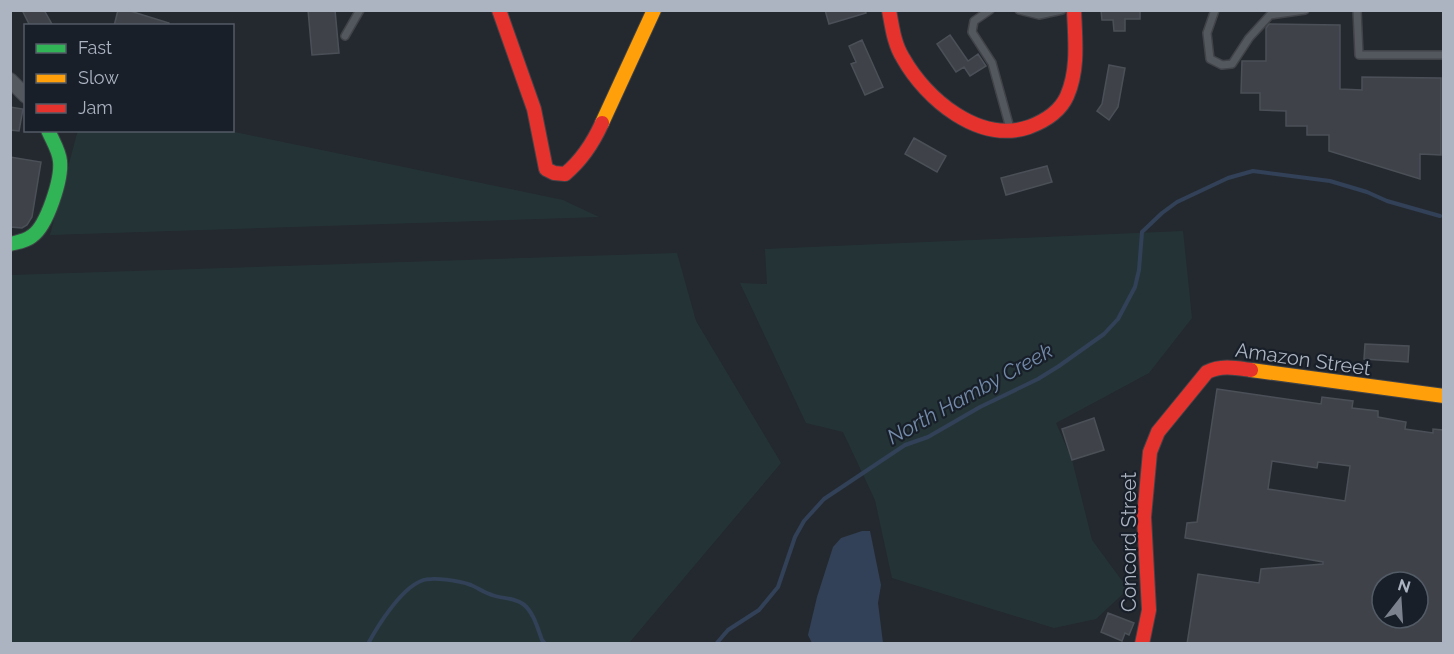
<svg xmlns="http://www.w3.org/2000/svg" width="1454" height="654" font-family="Raleway,sans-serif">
	<rect width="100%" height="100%" fill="#24292f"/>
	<path fill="#243436" d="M78,130l152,1 333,69 36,17 -549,18z
		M1183,231l9,87 -43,55 -93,50 16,37 20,80 36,49 -32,30 -42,9 -162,-50 -17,-78 -32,-68 -37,-9 -66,-140 27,1 -2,-35z
		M677,253l19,68 85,142 -152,180h-618v-368z"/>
	<path fill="#324157" d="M862,531h8l11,54 -3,18 5,40h-71l-4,-8 9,-38 16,-50 8,-9z"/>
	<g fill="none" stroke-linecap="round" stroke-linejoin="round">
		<path stroke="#324157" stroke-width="4" d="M368,644c10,-19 33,-55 53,-63 11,-5 39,0 50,4 7,3 14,8 21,10 10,4 21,2 31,9 10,7 15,25 19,36l3,4
			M716,644l12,-14 31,-20 19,-23 17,-50 9,-16 20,-22 81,-54 23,-8 52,-30 58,-28 21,-13 45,-32 14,-15 17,-32 4,-17 3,-38 20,-19 15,-11 51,-24 25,-7 77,10 37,11 20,9 53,15"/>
	</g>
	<path fill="#3f4349" stroke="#4b5058" stroke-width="1.5" fill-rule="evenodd" d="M22,10h22l9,16h-23z
		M118,10h9l42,13v3h-55z
		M308,10h27l4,43 -27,2z
		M825,10h40l1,3 -37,11z
		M1101,10h39v9h-15v12h-11l-1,-11h-11z
		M1269,24l71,1v64l22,1v-13l79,1v77l-21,-1v25l-91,-28v-16h-22v-9h-21v-15l-26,-1v-17h-19l1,-32h24v-33z
		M950,35l18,26 10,-7 8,12 -16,10 -6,-9 -8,5 -19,-28z
		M862,40l21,47 -18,8 -14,-31 5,-2 -7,-16z
		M1109,65l16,3 -7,39 -9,13 -12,-9 5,-7z
		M10,107l13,2 -4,22 -9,-1z
		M914,138l32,18 -9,16 -32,-18z
		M10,157l31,5 -9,55 -5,8 -5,3 -12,-1z
		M1047,166l5,16 -46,13 -5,-17z
		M1365,344l44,2 -1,16 -44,-3z
		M1217,389l104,15 1,-7 31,4 -1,7 26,3v6l28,5 -1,7 28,4v-4l10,1v214h-256l11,-70 61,9 2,-14 62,-5v-2l-138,-24 2,-15 10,-1zM1272,461l45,7 1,-6 32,4 -5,35 -77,-12zM1382,582h36v36h-36z
		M1094,418l10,32 -32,10 -10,-31z
		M1108,613l26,10 -5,12 -4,-2 -3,8 -21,-9z"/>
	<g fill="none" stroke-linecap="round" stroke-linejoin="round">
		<g stroke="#404348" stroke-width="10">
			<path id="lane" d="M990,10l-16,11 -2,11 20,31 18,65
				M1019,10l20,5 23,-5
				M1215,10l-8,23 3,26 12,6 10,-1 17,-26 21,-23 35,-5
				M1357,10l2,45h85
				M345,36l15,-26"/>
		</g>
		<g stroke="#404348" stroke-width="16">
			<path id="street" d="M10,80l16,16"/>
		</g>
		<g stroke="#404348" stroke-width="16">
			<path id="fast" d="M10,244c8,-2 16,-3 22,-8 15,-10 30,-57 28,-75 -1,-11 -8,-21 -12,-31"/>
		</g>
		<g stroke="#404348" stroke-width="16">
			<path id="slow" d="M602,123l52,-113
				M1251,370l193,26"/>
		</g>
		<g stroke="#404348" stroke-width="16">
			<path id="jam" d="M499,10l35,99 12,60 8,4 11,1c17,-14 28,-31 37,-51
				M889,10c3,16 5,34 14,48 23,41 76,86 126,69 16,-6 31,-15 38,-31 12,-27 8,-58 7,-86
				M1142,644l7,-34 -5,-93 6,-65 8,-20 49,-60c15,-7 29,-4 44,-2"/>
		</g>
		<use href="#lane" stroke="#53575e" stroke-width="7"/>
		<use href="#street" stroke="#53575e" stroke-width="14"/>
		<use href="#fast" stroke="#30b455" stroke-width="14"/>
		<use href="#slow" stroke="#ff9f0a" stroke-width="14"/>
		<use href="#jam" stroke="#e5322d" stroke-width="14"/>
	</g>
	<g text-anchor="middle" stroke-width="4.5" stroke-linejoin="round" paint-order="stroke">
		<g font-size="20" fill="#acb4c2" stroke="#181f29">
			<text transform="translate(1303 359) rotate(8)" y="7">Amazon Street</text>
			<text transform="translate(1129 542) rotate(-90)" y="7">Concord Street</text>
		</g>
		<g font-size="21" font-style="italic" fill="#748baa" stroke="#181f29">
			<text transform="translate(970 394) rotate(-29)" y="7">North Hamby Creek</text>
		</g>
	</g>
	<rect width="1454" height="654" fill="none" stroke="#acb4c2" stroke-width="24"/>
	<rect x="24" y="24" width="210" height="108" fill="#181f29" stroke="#535b66" stroke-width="1.5"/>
	<rect x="36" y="44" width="30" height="9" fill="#30b455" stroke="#535b66" stroke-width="1.5"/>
	<text x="78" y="54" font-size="18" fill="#acb4c2">Fast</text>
	<rect x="36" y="74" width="30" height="9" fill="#ff9f0a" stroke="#535b66" stroke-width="1.5"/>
	<text x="78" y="84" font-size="18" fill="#acb4c2">Slow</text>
	<rect x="36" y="104" width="30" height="9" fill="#e5322d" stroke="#535b66" stroke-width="1.5"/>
	<text x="78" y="114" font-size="18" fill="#acb4c2">Jam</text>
	<g transform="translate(1400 600) rotate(17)"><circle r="28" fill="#181f29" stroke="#535b66" stroke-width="1.5"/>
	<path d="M0-4.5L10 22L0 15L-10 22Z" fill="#7c838f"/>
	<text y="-9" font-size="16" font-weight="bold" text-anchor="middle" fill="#acb4c2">N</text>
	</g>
</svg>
